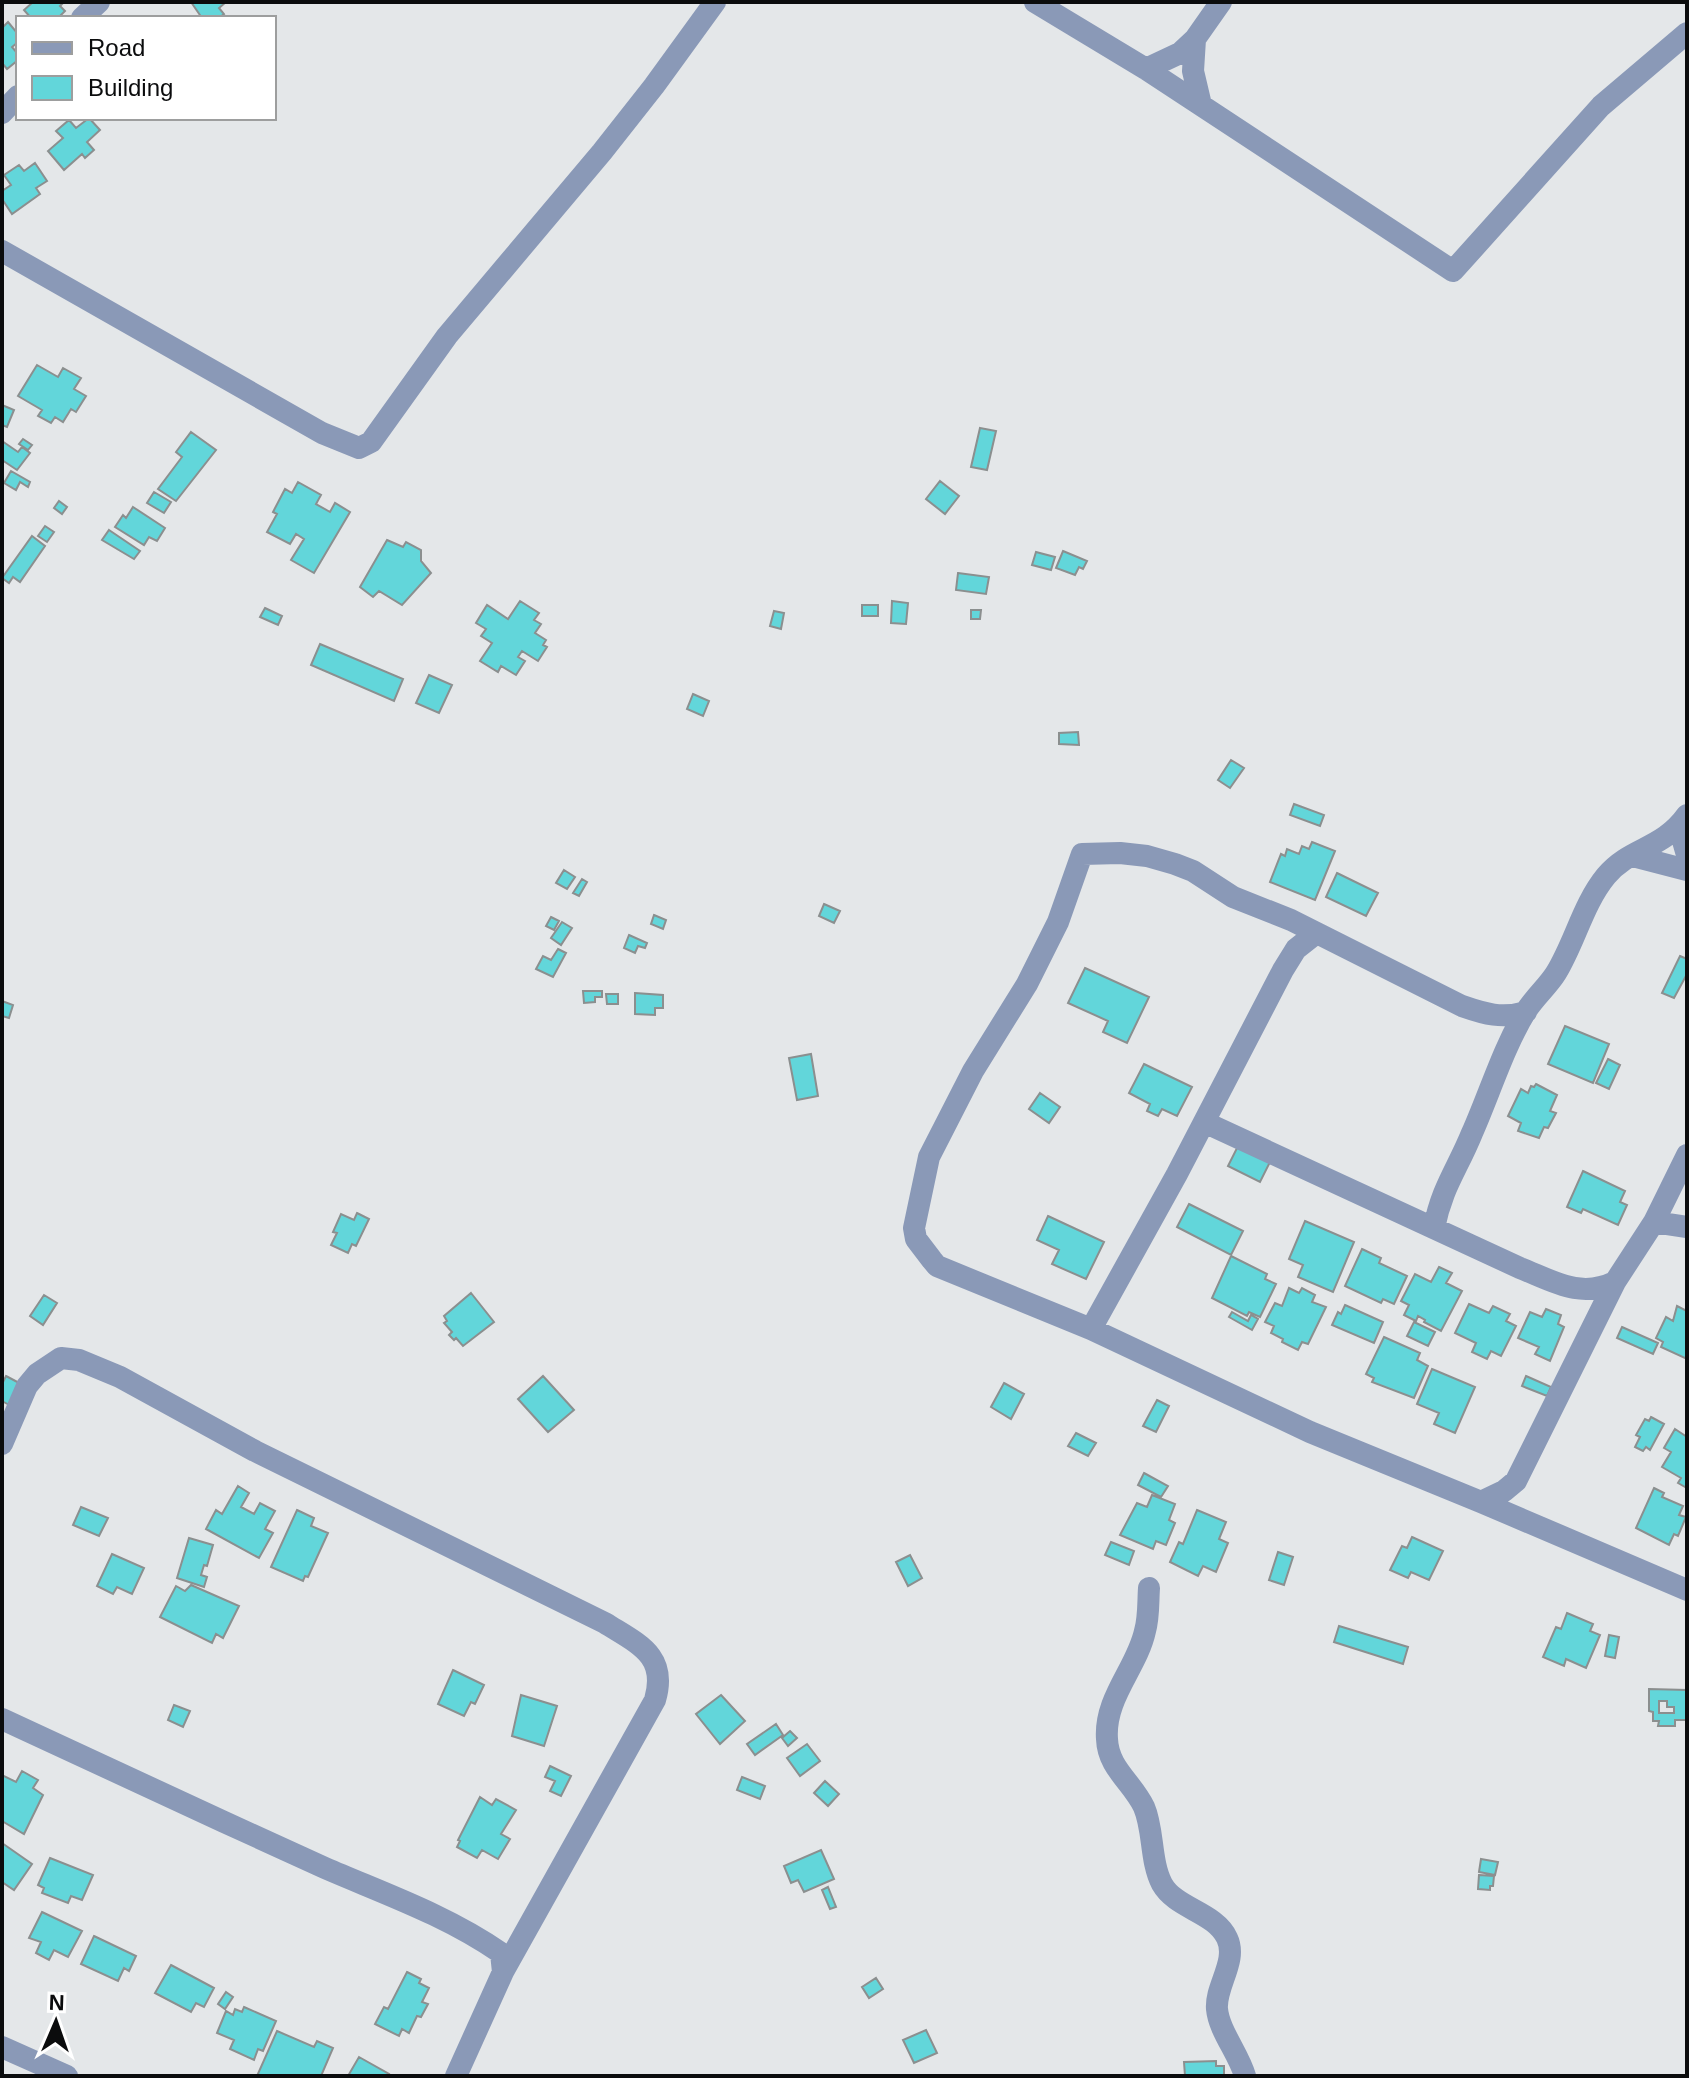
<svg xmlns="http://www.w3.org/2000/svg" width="1689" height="2078" font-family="Helvetica,sans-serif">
	<rect width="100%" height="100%" fill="#e4e7e9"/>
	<path fill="#62d6da" stroke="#8b8f8f" stroke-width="2" fill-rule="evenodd" d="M33,2h31l-4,4 5,5 -7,7h-27l-7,-8z
		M191,2h35l-7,6 5,6 -5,4h-17z
		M8,22l10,12v8l-6,5 6,7v6l-11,9 -5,-6v-35z
		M89,118l11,12 -13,12 7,8 -9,8 -3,-4 -18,16 -16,-19 15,-13 -7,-7 13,-11 7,8z
		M35,163l12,18 -11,7 4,6 -28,20 -10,-15v-8l9,-6 -7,-10 15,-10 5,6z
		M37,365l21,12 5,-9 18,10 -7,11 12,7 -10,16 -5,-3 -8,13 -8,-5 -4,6 -13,-7 4,-6 -24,-14z
		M2,405l12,5 -7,17 -5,-2z
		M980,428l16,3 -9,39 -16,-3z
		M191,432l25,18 -40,51 -18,-12 24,-32 -6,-5z
		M23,439l9,6 -4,5 -9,-6z
		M2,441l16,11 4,-5 8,6 -13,17 -15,-10z
		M11,471l19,11 -2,5 -8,-5 -4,8 -12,-7z
		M940,481l19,15 -14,18 -19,-15z
		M298,482l23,13 -5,9 14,8 5,-9 15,9 -36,61 -23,-13 13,-21 -8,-5 -6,10 -23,-12 10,-18 -4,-2 12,-23 7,4z
		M154,492l17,10 -7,11 -17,-10z
		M59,501l8,6 -5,7 -8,-6z
		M133,507l32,21 -8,13 -8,-4 -5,8 -29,-18 8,-12 3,3z
		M45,526l9,6 -7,10 -9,-6z
		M109,530l31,21 -6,8 -32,-19z
		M32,536l13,10 -25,36 -7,-5 -4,6 -7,-5z
		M387,540l16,7 3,-5 15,8v11l10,12 -29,32 -23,-14 -6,6 -13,-10z
		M1063,551l24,10 -4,8 -4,-2 -4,8 -19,-7z
		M1036,552l19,5 -4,13 -19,-5z
		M958,573l31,4 -3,17 -30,-4z
		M520,601l19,12 -5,7 7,4 -6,9 11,7 -3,5 4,2 -9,14 -16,-10 -4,6 7,4 -9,14 -15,-9 -3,6 -18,-11 12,-18 -11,-7 5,-7 -10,-6 11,-18 21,14z
		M892,601l16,2 -2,21 -15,-1z
		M862,605h16v11h-16z
		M265,608l17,8 -4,9 -18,-8z
		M971,610h10l-1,9h-9z
		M774,611l10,2 -3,16 -11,-3z
		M320,644l83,35 -9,22 -83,-36z
		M429,675l23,10 -13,28 -23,-10z
		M693,694l16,7 -6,15 -16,-7z
		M1078,732l1,13 -20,-1v-11z
		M1231,760l13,8 -14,20 -12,-8z
		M1294,804l30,11 -4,11 -30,-11z
		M1312,842l23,9 -20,49 -45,-18 11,-28 4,2 2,-7 12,5 3,-8 7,3z
		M564,870l11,7 -8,12 -11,-6z
		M1337,873l41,20 -12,23 -40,-19z
		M582,879l5,3 -8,14 -6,-3z
		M824,904l16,7 -6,12 -15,-7z
		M654,915l12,5 -3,9 -12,-5z
		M551,917l8,4 -5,9 -8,-4z
		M562,922l10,6 -11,17 -10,-7z
		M629,935l18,8 -2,5 -7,-2 -3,7 -11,-5z
		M558,949l8,4 -13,24 -17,-8 7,-13 8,4z
		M1680,956l7,3v15l-13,24 -12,-5z
		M1085,968l64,29 -22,46 -24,-11 5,-11 -40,-18z
		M583,991h19v6h-7v5l-11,1z
		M635,993l28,2v13h-8v7l-20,-1z
		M606,994h12v10h-11z
		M2,1001l11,4 -4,13 -7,-2z
		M1565,1026l44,18 -16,39 -45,-19z
		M811,1054l7,42 -21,4 -8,-42z
		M1608,1059l12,6 -11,24 -13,-6z
		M1144,1064l48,23 -15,29 -15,-7 -4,7 -11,-5 3,-7 -21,-11z
		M1536,1084l21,11 -7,16 6,2 -8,15 -4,-1 -5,11 -21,-7 3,-8 -13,-7 13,-27 7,4 3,-7 3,1z
		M1040,1093l20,14 -11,16 -20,-14z
		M1238,1146l32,16 -10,20 -32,-16z
		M1583,1171l42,20 -5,11 7,3 -9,20 -35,-16 -2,4 -14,-6z
		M1189,1204l54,27 -12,24 -54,-28z
		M357,1213l12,6 -13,27 -4,-2 -4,9 -17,-8 6,-12 -4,-1 8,-18 13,6z
		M1048,1216l56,26 -18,37 -34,-15 7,-14 -22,-10z
		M1305,1221l49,21 -21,50 -35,-15 5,-12 -14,-6z
		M1362,1249l19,9 -2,5 28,13 -13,28 -11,-5 -2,4 -36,-17z
		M1231,1256l36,18 -2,5 11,5 -16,33 -11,-5 -2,4 -35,-18z
		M1439,1267l13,6 -6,10 16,8 -21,40 -17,-9 1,-2 -7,-4 -2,5 -12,-6 5,-10 -8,-4 14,-27 16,8z
		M1289,1288l10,5 3,-5 13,7 -3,7 14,5 -18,37 -6,-2 -4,8 -16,-8 1,-3 -12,-6 3,-7 -9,-4 10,-19 7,3z
		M471,1293l23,29 -31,24 -7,-8 -2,2 -5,-5 3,-3 -8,-9 3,-2 -3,-5z
		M44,1295l13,8 -14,22 -13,-9z
		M1469,1304l20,9 4,-7 17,8 -4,7 10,5 -15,30 -10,-5 -4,8 -15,-7 4,-9 -21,-10z
		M1345,1305l38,17 -9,21 -42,-18 6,-13 3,2z
		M1677,1306l10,5v48l-26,-12 2,-5 -7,-4 10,-21 7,4z
		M1546,1309l15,6 -3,9 6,3 -14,34 -15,-7 4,-7 -21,-9 12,-26 12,5z
		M1232,1312l16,9 3,-6 7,4 -6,11 -23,-13z
		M1414,1322l21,10 -7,14 -21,-10z
		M1622,1327l36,16 -5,11 -36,-16z
		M1384,1337l36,16 -3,7 11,6 -14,32 -42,-16 2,-4 -8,-4z
		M1432,1369l43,18 -20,46 -21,-9 5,-11 -22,-9z
		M6,1376l17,9 -12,21 -9,-5v-17z
		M543,1376l31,34 -26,22 -30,-33z
		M1526,1376l25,11 -4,9 -25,-10z
		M1004,1383l20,11 -13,25 -20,-12z
		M1157,1400l12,6 -13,26 -13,-6z
		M1651,1417l13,7 -14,26 -4,-3 -3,4 -8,-4 5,-10 -4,-2 9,-16 4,2z
		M1675,1429l12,8v51l-9,-5 3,-5 -19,-11 9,-15 -7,-4z
		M1076,1433l20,10 -8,13 -20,-10z
		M1144,1473l24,13 -7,11 -23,-12z
		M238,1486l11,7 -8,14 13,7 6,-11 15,8 -10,18 8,4 -14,25 -53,-29 10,-19 6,4z
		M1654,1488l10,5 -2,4 21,9 -4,9 7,2 -8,19 -4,-2 -5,11 -33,-17z
		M1152,1495l23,9 -6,16 6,3 -9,22 -10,-4 -3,8 -33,-14 17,-32 10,4z
		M81,1507l27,11 -9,18 -26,-11z
		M297,1510l17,8 -3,8 17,7 -20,44 -3,-1 -2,5 -32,-14z
		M1197,1510l29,12 -7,17 9,4 -12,29 -13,-6 -5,10 -28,-14 9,-20 4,2z
		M1412,1537l31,14 -14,29 -18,-8 -3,6 -18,-8 12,-24 5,2z
		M189,1538l24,7 -6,21 -3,-1 -3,10 6,2 -3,10 -27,-9z
		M1111,1542l23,9 -5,14 -24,-10z
		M1278,1552l15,5 -9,28 -15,-5z
		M112,1554l32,14 -12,26 -15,-7 -4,7 -16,-8z
		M910,1555l12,23 -14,8 -12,-24z
		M191,1585l48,21 -16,32 -7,-4 -4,9 -52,-26 16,-31 9,5z
		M1567,1613l26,11 -3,7 10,4 -14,33 -20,-9 -2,7 -21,-9 13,-30 5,2z
		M1339,1626l69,21 -5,17 -69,-22z
		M1609,1635l10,2 -4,21 -10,-2z
		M453,1670l31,15 -9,19 -4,-2 -7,14 -26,-12z
		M1649,1689l38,1v30h-12v6h-17l1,-5h-6v-9l-4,-1zM1659,1701h8v6h7v6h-15z
		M521,1695l36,11 -13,40 -32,-10z
		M721,1695l24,26 -25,23 -24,-30z
		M174,1705l16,6 -7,16 -15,-7z
		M776,1724l7,11 -28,20 -8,-11z
		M790,1731l7,7 -9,8 -6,-8z
		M807,1744l13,17 -20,15 -13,-18z
		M550,1766l21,10 -10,20 -11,-5 5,-10 -10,-4z
		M22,1771l16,9 -5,8 10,7 -19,39 -22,-13v-46l14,7z
		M742,1777l23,9 -5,13 -23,-9z
		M825,1781l14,13 -11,12 -14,-13z
		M480,1797l12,8 4,-6 20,11 -15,24 9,5 -12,20 -16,-9 -5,8 -20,-11 3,-6 -2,-1z
		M2,1843l30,21 -18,26 -12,-8z
		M821,1850l13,29 -30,13 -6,-12 -7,3 -7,-17z
		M50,1858l43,17 -11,25 -11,-4 -3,7 -26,-10 2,-5 -6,-3z
		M1481,1859l17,3 -3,13 -16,-3z
		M1479,1875l15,1 -1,10h-3v4l-12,-1z
		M828,1887l8,20 -6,2 -8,-19z
		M42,1912l40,19 -14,26 -14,-7 -5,10 -13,-7 5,-11 -12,-4z
		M94,1936l42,20 -7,15 -5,-3 -6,13 -37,-17z
		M171,1965l43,23 -10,19 -8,-4 -5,9 -36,-19z
		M407,1972l14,7 -2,4 10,5 -7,14 6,2 -7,13 -4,-1 -8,17 -7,-4 -3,7 -24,-12 9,-17 4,2z
		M876,1978l7,11 -14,9 -7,-11z
		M226,1992l7,5 -8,12 -7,-5z
		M244,2007l32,14 -13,30 -5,-2 -4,11 -24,-11 4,-9 -17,-7 9,-22 7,4 2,-6 7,3z
		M926,2030l11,23 -23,10 -11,-23z
		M277,2031l37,16 3,-6 16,7 -12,28h-64z
		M359,2057l30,17 -1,2h-40z
		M1216,2061v5h8v10h-39l-1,-14z"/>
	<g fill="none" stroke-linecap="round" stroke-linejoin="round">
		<path stroke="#8a99b7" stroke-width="22" d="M1035,2l111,67 307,202 148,-165 86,-73
			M82,18l17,-16
			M1195,39l-2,32 8,34
			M1146,69l34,-16 15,-14 26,-37
			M2,113l16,-17
			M2,251l320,182 37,15 12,-6 76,-106 155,-184 52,-66 61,-84
			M1679,827l8,28
			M1633,856l54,14
			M1526,1012c-24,7 -41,2 -64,-6l-171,-86 -58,-23 -40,-26 -18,-7 -28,-8 -27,-3 -38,1 -24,68 -31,62 -54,87 -44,86 -15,71 2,11 16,21 5,6 154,63 219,103 171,70 206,88
			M1204,1122l316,146c33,13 60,31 95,14
			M1654,1222l33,5
			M1434,1228c8,-41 23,-58 38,-95 17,-38 32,-87 54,-122 9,-14 22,-25 30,-38 19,-31 27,-69 50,-97 24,-29 56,-26 81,-61
			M1091,1329l86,-155 106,-204 13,-21 19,-15
			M2,1444l25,-58 10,-12 24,-16 18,2 41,17 135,74 350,172c33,21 63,32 50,77l-152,272
			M1481,1502l23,-11 12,-10 99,-199 39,-60 33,-67
			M1149,1588c-1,14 0,29 -4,43 -8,37 -41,67 -38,108 1,29 25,43 37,68 10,23 6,54 18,77 14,25 53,28 65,54 11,23 -12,48 -10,71 2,22 22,45 28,67
			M2,1719c107,50 215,100 323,149 60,26 121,47 176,85l2,19 -47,104
			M2,2047l65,29"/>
	</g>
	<rect width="1689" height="2078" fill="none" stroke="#0b0c0d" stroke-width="8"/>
	<rect x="16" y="16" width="260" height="104" fill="#ffffff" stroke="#9d9e9e" stroke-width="2"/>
	<rect x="32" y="42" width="40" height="12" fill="#8a99b7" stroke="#9d9e9e" stroke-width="2"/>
	<text x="88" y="56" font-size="24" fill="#0b0c0d">Road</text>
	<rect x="32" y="76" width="40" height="24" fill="#62d6da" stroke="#9d9e9e" stroke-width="2"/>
	<text x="88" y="96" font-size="24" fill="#0b0c0d">Building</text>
	<g transform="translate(56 2022) rotate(2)" stroke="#ffffff" stroke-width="6" paint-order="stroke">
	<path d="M0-6L14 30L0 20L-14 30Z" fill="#0b0c0d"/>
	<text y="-12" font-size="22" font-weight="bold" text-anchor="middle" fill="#0b0c0d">N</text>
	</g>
</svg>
